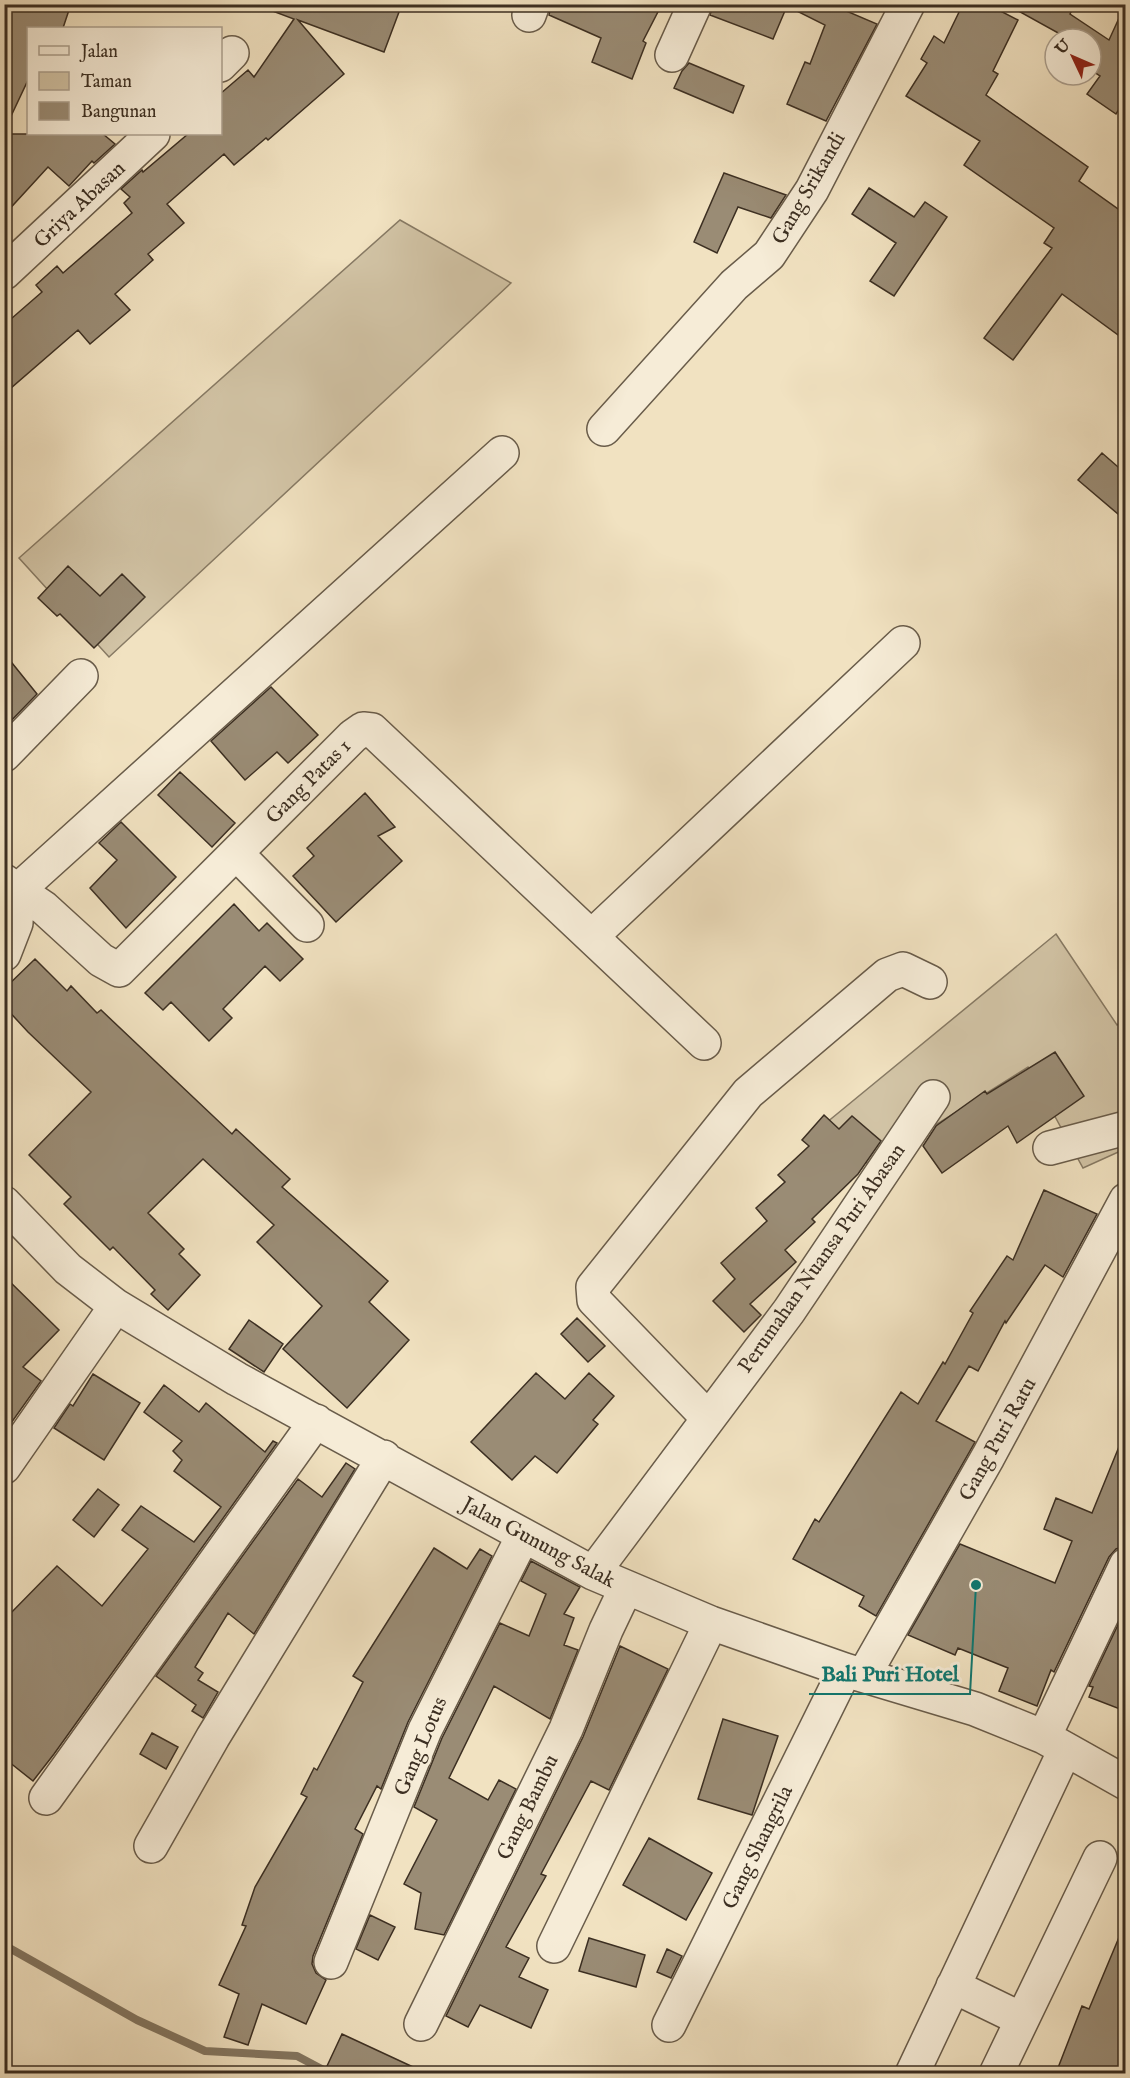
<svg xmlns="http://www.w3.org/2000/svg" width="1130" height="2078" font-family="'IM FELL English',serif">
	<rect width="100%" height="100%" fill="#f1e2c1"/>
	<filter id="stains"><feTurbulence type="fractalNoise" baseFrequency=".00333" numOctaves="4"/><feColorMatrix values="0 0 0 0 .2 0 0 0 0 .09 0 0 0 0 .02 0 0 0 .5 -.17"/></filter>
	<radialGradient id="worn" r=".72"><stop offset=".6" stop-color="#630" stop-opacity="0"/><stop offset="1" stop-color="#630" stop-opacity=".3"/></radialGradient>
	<path fill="#d2c4a6" stroke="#877a64" stroke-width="1.5" d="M400,220l111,63 -402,374 -90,-99z
		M1056,934l61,91 8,-5v129l-42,19 -55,-101 -158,99 -44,-43z"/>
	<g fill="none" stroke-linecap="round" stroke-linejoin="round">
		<path stroke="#837661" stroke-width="8" d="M4,1945l133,75 68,31 92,5 34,18"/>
	</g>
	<path fill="#9a8c75" stroke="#3c2f22" stroke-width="1.5" d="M4,4h67l-8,24h-35v52l-24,51z
		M263,4h139l-18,48 -86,-32 46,54 -76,66 -2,-2 -32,27 -10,-11 -57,50 17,19 -36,31 5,6 -38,34 15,16 -40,34 -12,-14 -74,64v-69l38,-33 -6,-7 21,-19 6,7 69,-60 -8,-10 6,-6 -9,-8 21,-19 1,2 45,-38h32v-40l28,-24 6,7 40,-58 -32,-12z
		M551,4h111l-19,37 3,2 -14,36 -40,-17 9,-24 -52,-23z
		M713,4h117l47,20 -51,97 -39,-17 18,-42 5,2 15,-39 -38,-19 -14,33 -63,-24z
		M963,4h24l31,16 -25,51 5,3 -12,21 102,72 -9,14 46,33v126l-63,-46 -49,66 -29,-22 68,-90 -8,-5 10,-15 -90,-63 16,-24 -74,-45 21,-33 -6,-4 13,-23 10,7z
		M1006,4h69l-5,10 39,26 16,-35v95l-9,14 -29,-20 13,-18 -9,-6v-31h-22z
		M689,63l55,23 -11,27 -59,-25 8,-17z
		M4,134h99l12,10 -21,19 -2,-2 -23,25 -21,-19 -44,48z
		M724,173l62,22 -15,23 -33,-11 -21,46 -23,-11z
		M869,188l45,29 11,-15 22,15 -53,79 -24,-15 26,-38 -44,-29z
		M1102,453l23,20v47l-47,-40z
		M68,566l32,30 22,-22 23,23 -51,51 -34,-34 -3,2 -19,-18z
		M4,653l33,41 -33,34z
		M271,687l47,48 -30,28 -11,-11 -32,28 -34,-39z
		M180,772l55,51 -23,24 -54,-52z
		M365,793l30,34 -17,9 24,25 -66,61 -43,-46 21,-20 -7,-8z
		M121,822l55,55 -50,51 -36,-40 27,-28 -18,-17z
		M234,904l25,27 8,-8 36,36 -23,22 -15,-15 -42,43 9,9 -23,23 -38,-39 -8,8 -18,-17z
		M35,959l32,32 4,-5 26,27 4,-3 131,124 4,-5 54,50 -8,8 106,94 -19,21 40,38 -62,68 -64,-59 39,-43 -65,-64 17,-17 -71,-66 -55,54 36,36 -5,5 21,21 -32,35 -17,-16 4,-4 -42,-43 -3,3 -46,-46 7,-7 -42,-42 62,-63 -63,-60 -24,-26v-17z
		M1055,1052l29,44 -67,47 -9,-17 -66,47 -19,-27 13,-20 49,-35 2,3z
		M824,1115l15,14 13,-13 29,25 -23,33 -46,45 3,3 -30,28 11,12 -46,42 11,11 -17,17 -31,-31 22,-22 -14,-16 46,-42 -11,-13 29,-26 -7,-7 31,-29 -7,-6z
		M1044,1190l53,24 -34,63 -18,-12 -39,58 -1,-2 -27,50 -9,-5 -33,55 39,21 -99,174 -17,-10 5,-10 -71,-37 22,-40 4,3 82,-130 17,12 25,-42 2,2 28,-51 -3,-2 37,-55 6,4z
		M4,1276l55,54 -36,37 18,14 -37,52z
		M577,1318l28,28 -17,16 -27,-28z
		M249,1320l34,24 -19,28 -35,-23z
		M536,1373l29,26 24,-26 25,23 -21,24 5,4 -41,49 -22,-17 -23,24 -41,-38z
		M93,1374l47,29 -36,57 -50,-32 16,-24 3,2z
		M164,1385l35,27 7,-9 59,49 8,-11 4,2 -223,311 -21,27 -29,-23v-138l53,-54 45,40 46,-57 -26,-19 19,-24 53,36 27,-35 -47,-36 8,-11 -9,-9 9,-10 -38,-29z
		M1125,1432v114l-9,3 -7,8 -55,115 -3,-2 -14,36 -38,-15 9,-23 -50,-20 -3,7 -47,-20 52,-91 95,39 17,-42 -28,-12 12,-31 36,15z
		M346,1463l9,6 -101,165 -26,-21 -33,54 8,6 -5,7 20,12 -15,26 -11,-7 4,-6 -40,-29 142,-197 24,18z
		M98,1489l21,16 -25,32 -21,-17z
		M434,1548l33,21 13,-20 12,7 -84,166 -27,67 -4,-3 -22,43 8,5 -50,122 -1,8 4,9 10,7 -20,44 -44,-20 -14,41 -24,-8 15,-43 -20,-9 27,-59 -4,-1 13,-38 52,-90 -6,-3 13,-26 3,2 46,-88 -10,-6z
		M531,1561l49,26 -16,27 10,4 -10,27 14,5 -28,69 -56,-33 -45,92 39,22 11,-20 17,9 -72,146 -29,-6 6,-36 -17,-9 33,-64 -23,-13 28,-69 58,-115 29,13 17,-42 -25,-13z
		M1125,1610v101l-36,-14 4,-10 -4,-1z
		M620,1646l48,23 -59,121 -18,-9 -50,93 5,2 -40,71 23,11 -10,19 29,13 -17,38 -51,-23 -12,22 -22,-11 137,-279z
		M723,1719l55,17 -26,79 -54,-16z
		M152,1733l26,14 -12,22 -26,-15z
		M649,1838l63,35 -26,47 -63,-35z
		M370,1915l25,12 -17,33 -22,-11z
		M1125,1923v131l-8,19h-61l26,-67 7,3z
		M589,1938l56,17 -9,32 -57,-16z
		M667,1949l15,7 -11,22 -14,-6z
		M342,2034l84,39h-83l-16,-7z"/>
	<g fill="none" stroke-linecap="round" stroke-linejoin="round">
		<g stroke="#695c4a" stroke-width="36">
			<path id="minor" d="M529,15l4,-11
				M672,55l23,-51
				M220,65l12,-12
				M4,273l149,-139
				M604,429l130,-144 35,-30 43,-65 96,-186
				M4,755l77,-79
				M236,853l71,72
				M4,881l40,27 57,52 18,10 234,-234 10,-7 9,1 332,313
				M17,891l485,-438
				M592,936l311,-293
				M4,954l12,-31 1,-32
				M1050,1148l76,-20
				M4,1203l64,66 48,37 121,73 356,194 118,50 134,47 130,39 69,28 82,46
				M708,1418l-114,-118 -1,-13 155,-194 139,-118 16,-6 27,13
				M4,1467l112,-161
				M593,1573l196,-262 144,-214
				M864,1675l124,-218 138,-257
				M1044,1737l82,-172
				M46,1798l270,-377
				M151,1846l62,-109 171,-280
				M554,1946l157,-323
				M331,1962l94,-232 98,-194
				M953,1986l68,33
				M421,2024l145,-295 40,-99 20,-42
				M669,2025l176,-355
				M912,2074l153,-324
				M996,2074l104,-216"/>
		</g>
		<use href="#minor" stroke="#f6ecd7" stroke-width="33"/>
	</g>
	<g text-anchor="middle" stroke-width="6" stroke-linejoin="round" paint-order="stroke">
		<g font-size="21" fill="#3c2f22" stroke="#f6ecd7">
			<text transform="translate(808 188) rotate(-60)" y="7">Gang Srikandi</text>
			<text transform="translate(79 204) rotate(-43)" y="7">Griya Abasan</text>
			<text transform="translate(308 781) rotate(-45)" y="7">Gang Patas 1</text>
			<text transform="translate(821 1258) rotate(-55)" y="7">Perumahan Nuansa Puri Abasan</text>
			<text transform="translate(997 1439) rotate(-61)" y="7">Gang Puri Ratu</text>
			<text transform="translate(539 1542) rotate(28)" y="7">Jalan Gunung Salak</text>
			<text transform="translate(420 1746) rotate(-67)" y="7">Gang Lotus</text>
			<text transform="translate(527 1807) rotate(-64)" y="7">Gang Bambu</text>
			<text transform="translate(757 1847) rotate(-64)" y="7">Gang Shangrila</text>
		</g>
	</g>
	<path fill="none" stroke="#0f766e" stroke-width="2" d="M976 1585L970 1694H809"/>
	<circle fill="#0f766e" stroke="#f6ecd7" stroke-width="2" cx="976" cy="1585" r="6"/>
	<g font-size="22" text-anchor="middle" font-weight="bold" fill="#0f766e" stroke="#f6ecd7" stroke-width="6" stroke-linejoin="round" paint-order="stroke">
		<text x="890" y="1681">Bali Puri Hotel</text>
	</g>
	<rect width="1130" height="2078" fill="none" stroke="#f1e2c1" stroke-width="24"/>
	<rect x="6" y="6" width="1118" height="2066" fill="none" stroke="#3c2f22" stroke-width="3"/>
	<rect x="12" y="12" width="1106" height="2054" fill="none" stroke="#3c2f22" stroke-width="1.5"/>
	<rect x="27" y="27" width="195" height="108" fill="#f6ecd7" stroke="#aca08f" stroke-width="1.5"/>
	<rect x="39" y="46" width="30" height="9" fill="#f6ecd7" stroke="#aca08f" stroke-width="1.5"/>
	<text x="81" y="57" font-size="18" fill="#3c2f22">Jalan</text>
	<rect x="39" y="72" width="30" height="18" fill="#d2c4a6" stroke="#aca08f" stroke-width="1.5"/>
	<text x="81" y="87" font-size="18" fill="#3c2f22">Taman</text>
	<rect x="39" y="102" width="30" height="18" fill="#9a8c75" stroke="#aca08f" stroke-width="1.5"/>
	<text x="81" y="117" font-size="18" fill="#3c2f22">Bangunan</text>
	<g transform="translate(1073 57) rotate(314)"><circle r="28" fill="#f6ecd7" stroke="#aca08f" stroke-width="1.5"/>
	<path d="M0-4.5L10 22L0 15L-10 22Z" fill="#8f2418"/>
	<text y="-9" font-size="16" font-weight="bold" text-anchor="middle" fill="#3c2f22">U</text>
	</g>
	<rect width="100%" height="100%" filter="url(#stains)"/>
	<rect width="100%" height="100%" fill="url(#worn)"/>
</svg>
